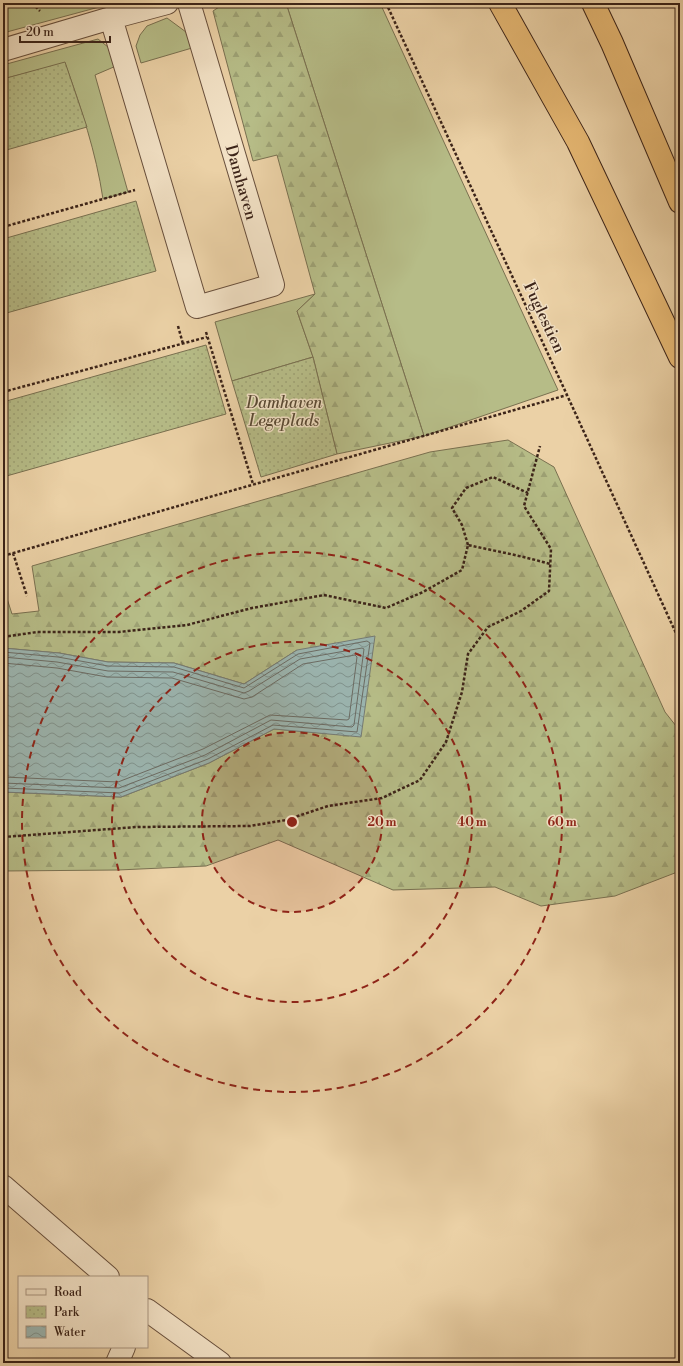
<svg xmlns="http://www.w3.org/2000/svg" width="683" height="1366" font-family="'Libre Bodoni',serif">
	<defs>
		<pattern id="forest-firs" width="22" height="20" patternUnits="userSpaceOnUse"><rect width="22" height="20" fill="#b6bc87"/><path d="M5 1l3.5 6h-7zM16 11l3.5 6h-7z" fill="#9da174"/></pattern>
		<pattern id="park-dots" width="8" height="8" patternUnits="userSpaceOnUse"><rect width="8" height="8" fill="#b6bc87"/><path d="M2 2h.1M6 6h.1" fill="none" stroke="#9da174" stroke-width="1.8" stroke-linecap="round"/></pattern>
		<pattern id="water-waves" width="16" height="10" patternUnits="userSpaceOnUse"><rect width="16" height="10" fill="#9bb5b0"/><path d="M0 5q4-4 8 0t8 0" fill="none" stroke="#80938e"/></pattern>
	</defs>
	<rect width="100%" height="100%" fill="#ebd1a6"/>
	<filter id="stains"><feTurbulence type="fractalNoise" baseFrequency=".005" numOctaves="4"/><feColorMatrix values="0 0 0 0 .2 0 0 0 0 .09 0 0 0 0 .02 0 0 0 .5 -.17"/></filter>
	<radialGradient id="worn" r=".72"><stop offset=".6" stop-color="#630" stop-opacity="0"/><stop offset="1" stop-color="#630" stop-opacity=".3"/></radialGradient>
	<path fill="#b6bc87" stroke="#797050" d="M3,3h111l-111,30z
		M286,3h94l178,387 -134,46z
		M167,18l19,14 6,16 -51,15 -5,-17 4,-11 7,-9z
		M98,39l15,12 3,15 -21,9 33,117 -25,7c-7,-47 -22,-91 -38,-136l-62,16v-14z
		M315,294l-18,17 16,46 -81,24 -17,-59z"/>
	<path fill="url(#forest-firs)" stroke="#797050" d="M225,3h61l138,433 -87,18 -24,-97 -16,-46 18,-17 -38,-139 -24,6 -40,-150z
		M508,440l46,27 111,245 15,19v140l-65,25 -74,10 -46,-19 -102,3 -115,-50 -72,26 -88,4 -115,1v-79l118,5 88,-34 65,-34 87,7 -64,-86 -53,34 -70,-21 -66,-1 -49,-9 -56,-5v-62l9,28 27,-3 -7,-45 398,-114z"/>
	<path fill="url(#park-dots)" stroke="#797050" d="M65,62l22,65 -84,24v-72z
		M136,201l20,70 -153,43v-75z
		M206,345l20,69 -223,63v-75z
		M313,357l24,97 -76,23 -29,-96z"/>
	<path fill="url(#water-waves)" stroke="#757b74" d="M375,636l-14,101 -87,-8 -65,34 -88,34 -118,-5v-144l56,5 49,9 66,1 70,21 53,-34z"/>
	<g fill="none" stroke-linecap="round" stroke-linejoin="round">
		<path stroke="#6c6c64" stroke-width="1" d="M3,652l55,5 50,9 66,1 70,21 54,-34 69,-13 3,2 -13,89 -84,-7 -65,34 -88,34 -117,-5
			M3,657l54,5 51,9 65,1 71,21 5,-2 51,-32 62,-11 2,1 -10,76 -2,2 -81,-7 -66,35 -86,33 -116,-5
			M3,663l54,5 50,9 65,1 72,21 8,-2 51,-33 52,-9 2,2 -8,62 -2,1 -77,-5 -67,34 -85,33 -115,-5"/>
		<g stroke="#684f3c" stroke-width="24">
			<path id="minor" d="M111,18l86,289 76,-22 -84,-282
				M3,50l108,-32 56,-15
				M3,1186l105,91
				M147,1310l73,53
				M117,1363l7,-16"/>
		</g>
		<g stroke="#3c2419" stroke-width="24">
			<path id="highway" d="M500,3l78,139 102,215
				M593,3l19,40 68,159"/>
		</g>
		<path stroke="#3c2419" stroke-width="2.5" stroke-dasharray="3 2" stroke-linecap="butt" d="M32,3l8,8
			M386,3l181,392 113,247
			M3,227l132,-37
			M178,326l5,18
			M206,332l47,152
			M3,392l204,-55
			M468,545l-6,-20 -10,-17 14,-20 27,-11 35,16
			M13,553l14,43
			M3,556l564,-161
			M3,637l34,-5h82l68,-7 65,-17 72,-13 62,13 37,-16 39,-22 6,-25c27,6 55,11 82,19
			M3,837l134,-10 113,-1 36,-6 42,-14 54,-8 38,-18 26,-38 16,-50 6,-38 20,-27 33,-16 28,-20 2,-42 -27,-43 16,-60"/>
		<use href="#minor" stroke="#f2e1c5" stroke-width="22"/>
		<use href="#highway" stroke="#e6b873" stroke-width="22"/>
	</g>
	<circle cx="292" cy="822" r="90" fill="#8f2418" fill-opacity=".12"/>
	<g fill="none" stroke="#8f2418" stroke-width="2" stroke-dasharray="7 5">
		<circle cx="292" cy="822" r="90"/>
		<circle cx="292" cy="822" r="180"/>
		<circle cx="292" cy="822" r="270"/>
	</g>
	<g text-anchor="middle" stroke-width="3" stroke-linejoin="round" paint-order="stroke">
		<g font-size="16" fill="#3c2419" stroke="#f2e1c5">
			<text transform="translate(242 182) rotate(74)" y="6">Damhaven</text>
			<text transform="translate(545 317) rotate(65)" y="6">Fuglestien</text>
		</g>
		<g font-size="16" font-style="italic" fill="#5a4a34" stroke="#f2e1c5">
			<text x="284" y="408">Damhaven<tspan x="284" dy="18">Legeplads</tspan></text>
		</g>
	</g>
	<circle cx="292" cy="822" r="6" fill="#8f2418" stroke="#f2e1c5" stroke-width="2"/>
	<g font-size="12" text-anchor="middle" font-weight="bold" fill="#8f2418" stroke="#f2e1c5" stroke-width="3" stroke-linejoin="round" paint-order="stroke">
		<text x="382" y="826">20 m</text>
		<text x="472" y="826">40 m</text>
		<text x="562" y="826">60 m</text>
	</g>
	<rect width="683" height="1366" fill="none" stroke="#ebd1a6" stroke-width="16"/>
	<rect x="4" y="4" width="675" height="1358" fill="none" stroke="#3c2419" stroke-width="2"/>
	<rect x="8" y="8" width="667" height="1350" fill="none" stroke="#3c2419"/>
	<rect x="18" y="1276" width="130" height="72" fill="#f2e1c5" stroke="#a99580"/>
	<rect x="26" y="1289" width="20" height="6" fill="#f2e1c5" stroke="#a99580"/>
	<text x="54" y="1296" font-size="12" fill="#3c2419">Road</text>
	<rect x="26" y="1306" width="20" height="12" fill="url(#park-dots)" stroke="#a99580"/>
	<text x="54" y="1316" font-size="12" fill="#3c2419">Park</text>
	<rect x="26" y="1326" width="20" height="12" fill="url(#water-waves)" stroke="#a99580"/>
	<text x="54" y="1336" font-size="12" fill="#3c2419">Water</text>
	<path d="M20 36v6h90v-6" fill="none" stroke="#3c2419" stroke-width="2"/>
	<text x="26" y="36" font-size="12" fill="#3c2419" stroke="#f2e1c5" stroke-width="3" paint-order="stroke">20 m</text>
	<rect width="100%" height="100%" filter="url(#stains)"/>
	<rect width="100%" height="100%" fill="url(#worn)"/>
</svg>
